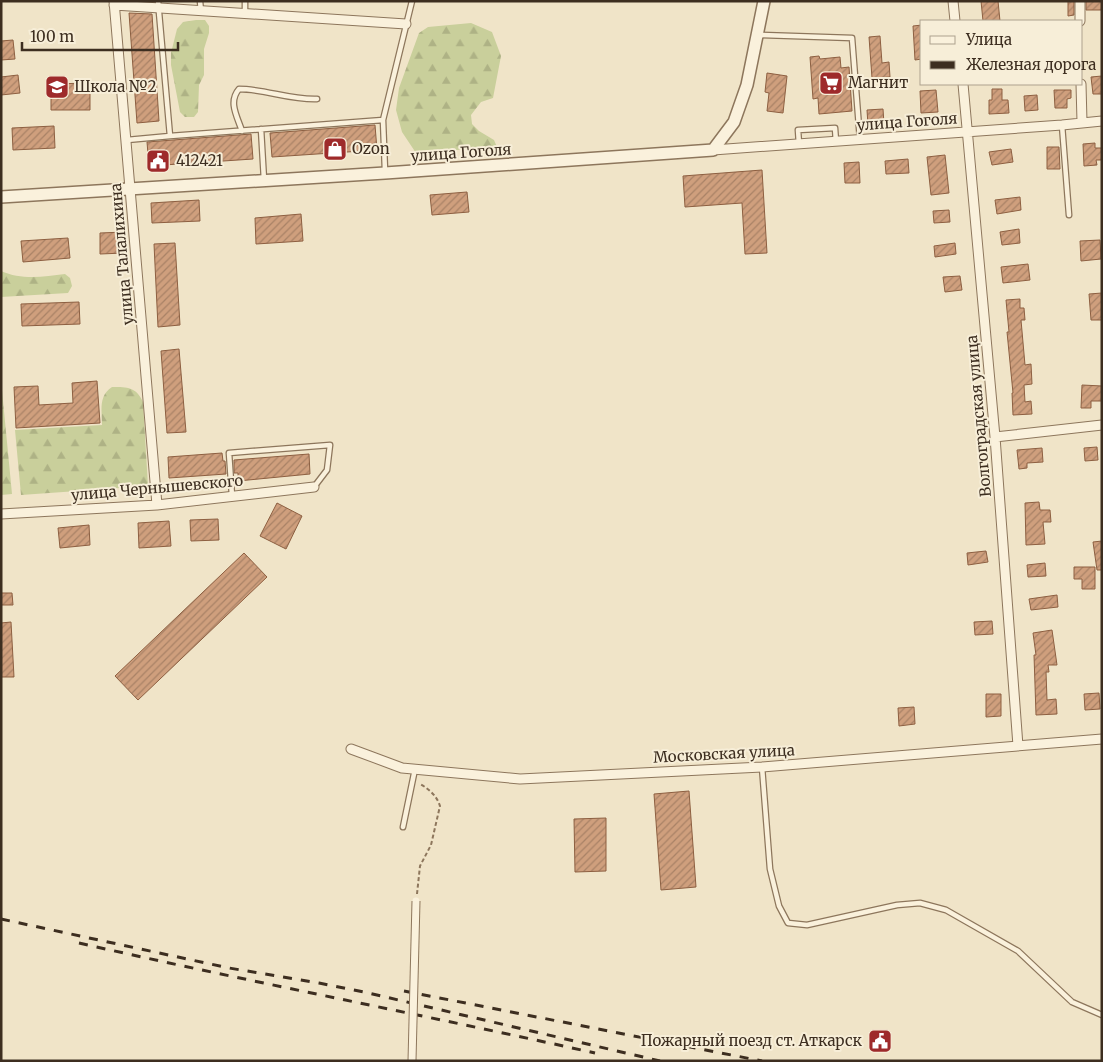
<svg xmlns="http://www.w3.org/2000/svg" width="1103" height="1062" font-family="Merriweather,serif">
	<defs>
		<pattern id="forest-firs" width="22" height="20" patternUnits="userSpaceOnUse" patternTransform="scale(1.25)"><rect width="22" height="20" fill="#c9cf9b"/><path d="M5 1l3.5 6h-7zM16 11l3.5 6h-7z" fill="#aeb285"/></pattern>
		<pattern id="building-hatch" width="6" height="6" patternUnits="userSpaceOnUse" patternTransform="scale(1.25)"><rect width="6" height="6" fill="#cf9f7d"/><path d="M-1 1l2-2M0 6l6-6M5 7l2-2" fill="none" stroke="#a98266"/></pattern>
	</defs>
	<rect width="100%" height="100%" fill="#f0e4c8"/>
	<path fill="url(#forest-firs)" d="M196,20h9l4,6v7l-5,16v26l-5,10 -1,27 -4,5h-9l-5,-5 -9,-47v-12l6,-24 6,-7z
		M471,23l21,9 9,24 -8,42 -12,4 -10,13 1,9 7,7 15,9 3,7 -81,6 -14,-21 -6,-22 3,-22 20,-55 9,-6z
		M1,271c20,9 42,6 64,3l5,4 2,8 -4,7 -67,4z
		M1,380l11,114 -11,1z
		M112,387c16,0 24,0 31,15l5,84 -127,9 -6,-65 87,-5c0,-14 -4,-29 10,-38z"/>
	<path fill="url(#building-hatch)" stroke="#8d5f41" d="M981,1h17l2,20h-17z
		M1068,1h6v14l-6,1z
		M1086,1h16v9h-16z
		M129,13l23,1 7,107 -22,2z
		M922,25v34l-7,1 -2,-34z
		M880,36l2,27 7,-1 1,15 -18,1 -3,-41z
		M13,40l2,19 -14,1v-19z
		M819,56l1,3 20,-2 1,11 8,-1 3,44 -33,3 -1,-16 -5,1 -3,-42z
		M767,73l20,3 -4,37 -16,-2 2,-18 -4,-1z
		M18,75l2,18 -19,2v-18z
		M1102,76v18h-9l-2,-17z
		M90,83v27h-39v-26z
		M992,89h10v11h6l1,13 -20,1v-14h3z
		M936,90l2,22 -17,1 -1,-22z
		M1054,90h17v8l-4,1v9h-12z
		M1037,95l1,15 -13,1 -1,-15z
		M883,109l1,15 -16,1 -1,-15z
		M375,125l2,25 -105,7 -2,-24z
		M54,126l1,22 -42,2 -1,-22z
		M251,134l2,25 -104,7 -2,-24z
		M1095,143v5h7v12h-6l1,5 -13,1 -1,-22z
		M1047,147h12l1,22h-13z
		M1011,149l2,13 -21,3 -3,-13z
		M945,155l4,38 -18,2 -4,-38z
		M908,159l1,14 -23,1 -1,-13z
		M859,162l1,21h-15l-1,-20z
		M762,170l5,83 -22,1 -3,-51 -57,4 -2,-31z
		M467,192l2,20 -37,3 -2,-20z
		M1020,197l1,13 -24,4 -2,-14z
		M199,200l1,21 -48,2 -1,-20z
		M949,210l1,12 -16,1 -1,-12z
		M301,214l2,27 -47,3 -1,-26z
		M1019,229l1,14 -18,2 -2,-13z
		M124,232v21l-24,1v-21z
		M68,238l2,20 -47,4 -2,-21z
		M1100,240l1,19 -20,2 -1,-20z
		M175,243l5,82 -22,2 -4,-83z
		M955,243l1,11 -21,3 -1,-11z
		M1028,264l2,16 -27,3 -2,-16z
		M960,276l2,14 -17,2 -2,-15z
		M1102,293v27h-11l-2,-26z
		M1020,299v9h4l1,12h-4l4,45 6,-1 1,20 -8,1 1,17 6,-1 1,13 -19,1 -1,-22h1l-6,-61h2l-3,-32z
		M79,302l1,22 -58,2 -1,-22z
		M179,349l7,83 -19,1 -6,-82z
		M97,381l3,42 -84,5 -2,-41 24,-1 1,19 34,-2 -1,-20z
		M1082,385l20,1v15h-11v7h-10z
		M1097,447l1,13 -13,1 -1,-13z
		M1042,448l1,14 -16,1v5l-8,1 -2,-19z
		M222,453l1,8h2l1,13 -57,4 -1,-21z
		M309,454l1,20 -72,7v-8h-4v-13z
		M1039,502l1,8h10l1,12h-8l2,22 -19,1 -1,-42z
		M277,503l25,13 -16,33 -26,-13z
		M218,519l1,21 -28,1 -1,-21z
		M169,521l2,25 -32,2 -1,-25z
		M89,525l1,20 -30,3 -2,-20z
		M1102,541v29h-5l-4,-28z
		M986,551l2,11 -20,3 -1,-12z
		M244,553l23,24 -129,123 -23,-24z
		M1045,563l1,13 -18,1 -1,-12z
		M1074,567h21v22h-13v-10h-8z
		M1,593h11l1,12h-12z
		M1057,595l1,12 -27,3 -2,-11z
		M992,621l1,13 -18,1 -1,-13z
		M11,622l3,55h-13v-54z
		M1052,630l5,35h-9l1,7h-3l1,28 9,-1 1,15 -21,1 -2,-60h2l-3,-22z
		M1099,693l1,16 -15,1 -1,-16z
		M986,694h15v22l-15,1z
		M914,707l1,17 -16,2 -1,-18z
		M689,791l7,96 -35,3 -7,-96z
		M606,818v53l-31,1 -1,-53z"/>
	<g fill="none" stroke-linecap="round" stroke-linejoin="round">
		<g stroke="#8d765c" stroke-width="7">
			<path id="service" d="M158,1l12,135 213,-16 29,-119
				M200,1l1,11
				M245,13v-12
				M759,35l93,3 8,102
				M383,120l2,51
				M1062,125l7,90
				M261,129l3,51
				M242,131c-5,-15 -14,-29 -3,-42 26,0 51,11 78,10
				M127,140l43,-4
				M799,144l-1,-14 37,-2 1,14
				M232,496l-3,-43 101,-8 -3,25 -13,17
				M762,767l8,102 9,37 9,17 19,2 90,-20 23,-2 26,7 72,41 54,51 30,13
				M403,827l12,-58"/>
		</g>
		<g stroke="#8d765c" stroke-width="11">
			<path id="minor" d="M114,1l43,504
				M953,1l2,20
				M1080,1v20
				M114,5l292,19
				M963,84l32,353 23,309
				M1081,84l1,38
				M713,150l349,-25 40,-4
				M995,437l107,-12
				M1,514l156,-9 157,-18
				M351,749l51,19 118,11 242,-12 340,-28"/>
		</g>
		<g stroke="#8d765c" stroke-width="14">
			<path id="tertiary" d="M1,197l384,-24 328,-23 21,-28 13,-37 17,-84"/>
		</g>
		<path stroke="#8d765c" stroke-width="2" stroke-dasharray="4 2.5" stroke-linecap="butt" d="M417,894l3,-28 11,-21 9,-39c-3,-10 -11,-17 -20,-22"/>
		<use href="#service" stroke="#faf1dc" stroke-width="4.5"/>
		<use href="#minor" stroke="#faf1dc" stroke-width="9"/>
		<use href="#tertiary" stroke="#faf1dc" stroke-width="11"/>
		<path stroke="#3d2e20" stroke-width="3" stroke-dasharray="9 9" stroke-linecap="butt" d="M1,919l228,49 90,15 45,9 296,69
			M79,943c172,39 345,72 516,110
			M404,991l358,70"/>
		<g stroke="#8d765c" stroke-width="9" stroke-linecap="butt">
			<path id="pedestrian-bridge" d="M412,1061l4,-160"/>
		</g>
		<use href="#pedestrian-bridge" stroke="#faf1dc" stroke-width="7"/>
	</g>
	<defs>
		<g id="supermarket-square" transform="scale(1.25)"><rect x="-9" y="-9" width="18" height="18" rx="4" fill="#9e2a2b" stroke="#f7eed8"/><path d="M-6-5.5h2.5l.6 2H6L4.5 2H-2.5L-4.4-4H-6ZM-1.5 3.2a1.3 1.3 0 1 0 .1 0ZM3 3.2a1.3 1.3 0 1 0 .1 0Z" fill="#fff"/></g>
		<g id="school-square" transform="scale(1.25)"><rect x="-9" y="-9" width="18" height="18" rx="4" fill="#9e2a2b" stroke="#f7eed8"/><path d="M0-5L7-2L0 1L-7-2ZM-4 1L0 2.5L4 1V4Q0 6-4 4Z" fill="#fff"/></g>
		<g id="shop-square" transform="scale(1.25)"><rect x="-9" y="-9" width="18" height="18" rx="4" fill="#9e2a2b" stroke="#f7eed8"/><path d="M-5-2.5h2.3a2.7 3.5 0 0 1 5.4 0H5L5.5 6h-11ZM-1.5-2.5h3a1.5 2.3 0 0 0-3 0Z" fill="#fff"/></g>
		<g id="civic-square" transform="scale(1.25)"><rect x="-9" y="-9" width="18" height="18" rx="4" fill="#9e2a2b" stroke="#f7eed8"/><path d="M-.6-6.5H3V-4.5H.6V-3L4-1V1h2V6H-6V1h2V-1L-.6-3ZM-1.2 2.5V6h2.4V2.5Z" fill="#fff"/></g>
	</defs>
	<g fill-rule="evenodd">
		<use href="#supermarket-square" x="831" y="83"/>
		<use href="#school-square" x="57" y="87"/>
		<use href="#shop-square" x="335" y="149"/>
		<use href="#civic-square" x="158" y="161"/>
		<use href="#civic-square" x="880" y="1041"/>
	</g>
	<g text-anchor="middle" stroke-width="4" stroke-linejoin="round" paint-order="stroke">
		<g font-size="15" fill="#3d2e20" stroke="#f7eed8" text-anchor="start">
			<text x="848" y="88">Магнит</text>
			<text x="74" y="92">Школа №2</text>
			<text x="352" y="154">Ozon</text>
			<text x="176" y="166">412421</text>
			<text x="862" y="1046" text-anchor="end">Пожарный поезд ст. Аткарск</text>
		</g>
		<g font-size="15" fill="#3d2e20" stroke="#f7eed8">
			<text transform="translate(907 122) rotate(-4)" y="5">улица Гоголя</text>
			<text transform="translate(461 153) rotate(-4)" y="5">улица Гоголя</text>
			<text transform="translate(122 254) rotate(-95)" y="5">улица Талалихина</text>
			<text transform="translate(979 416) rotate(-95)" y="5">Волгоградская улица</text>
			<text transform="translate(157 488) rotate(-5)" y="5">улица Чернышевского</text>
			<text transform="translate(724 754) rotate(-3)" y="5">Московская улица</text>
		</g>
	</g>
	<rect width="1103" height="1062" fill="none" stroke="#3d2e20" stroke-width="5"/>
	<rect x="920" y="20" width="162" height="65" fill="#f7eed8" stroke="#ada18e"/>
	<rect x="930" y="36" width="25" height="8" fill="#faf1dc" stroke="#ada18e"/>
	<text x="966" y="45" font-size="15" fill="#3d2e20">Улица</text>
	<rect x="930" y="61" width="25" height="8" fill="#3d2e20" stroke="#ada18e"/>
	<text x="966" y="70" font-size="15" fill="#3d2e20">Железная дорога</text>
	<path d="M22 42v8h156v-8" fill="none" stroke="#3d2e20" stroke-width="2.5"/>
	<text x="30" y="42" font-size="15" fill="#3d2e20" stroke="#f7eed8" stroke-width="4" paint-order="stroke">100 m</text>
</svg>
